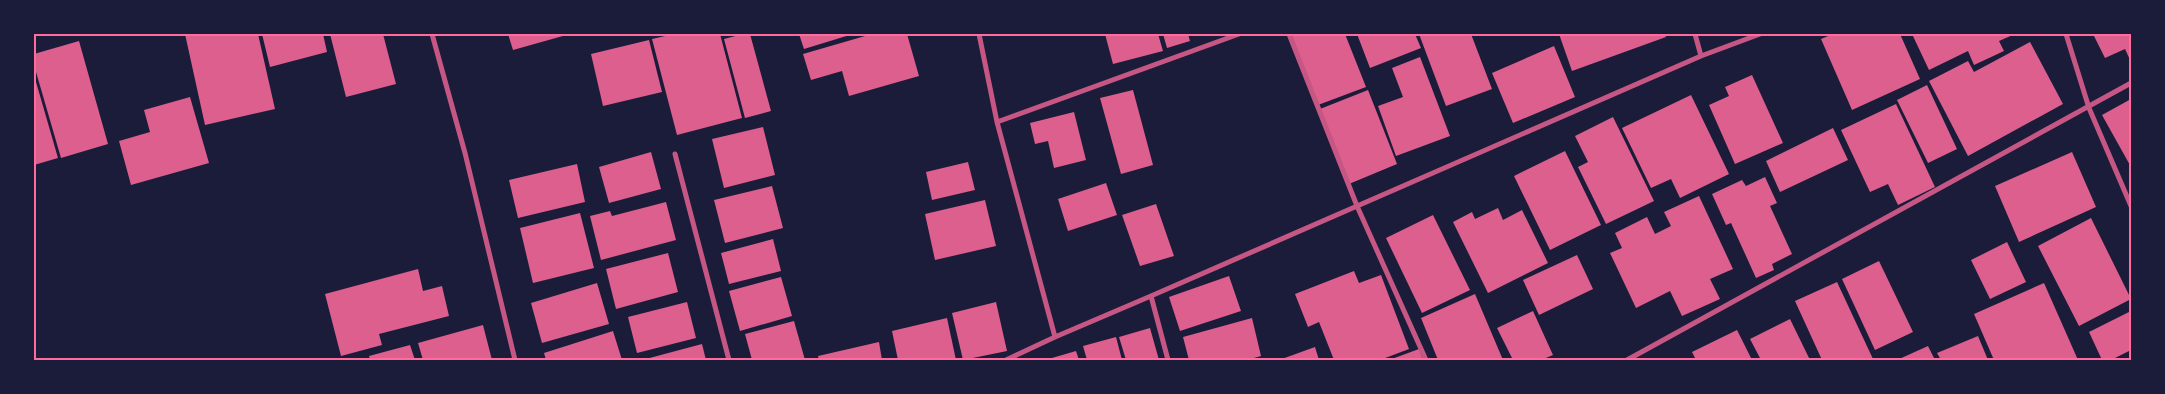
<svg xmlns="http://www.w3.org/2000/svg" width="2165" height="394" font-family="Spectral,serif">
	<rect width="100%" height="100%" fill="#1b1b3a"/>
	<path fill="#dd5f8e" d="M185,34h73l17,75 -70,16z
		M262,34h61l4,18 -57,15z
		M330,34h53l13,50 -50,13z
		M508,34h62l-57,16z
		M674,34h46l22,84 -65,17 -25,-96z
		M743,34h7l21,77 -26,7 -21,-79z
		M799,34h54l-49,15z
		M872,34h35l12,42 -70,20 -7,-25 -31,9 -8,-26z
		M1105,34h53l5,17 -50,13z
		M1163,34h25l2,7 -23,7z
		M1296,34h49l21,53 -48,18 -26,-69z
		M1357,34h58l6,14 -51,20z
		M1419,34h52l21,55 -46,17z
		M1559,34h106l1,3 -94,34z
		M1833,34h67l20,45 -68,31 -31,-71z
		M1912,34h103l-16,7 5,10 -30,14 -6,-14 -39,19z
		M2093,34h38v28l-6,-13 -20,9z
		M649,40l13,52 -59,14 -12,-52z
		M79,41l29,103 -47,14 -27,-93v-11z
		M2030,42l33,62 -95,52 -39,-75 39,-20 6,11z
		M1554,46l21,51 -62,26 -21,-50z
		M1420,57l30,79 -54,20 -18,-50 25,-9 -11,-29z
		M34,75l24,83 -24,7z
		M1752,75l31,68 -48,21 -26,-59 20,-9 -4,-9z
		M1927,85l30,64 -29,14 -31,-63z
		M1133,90l20,75 -32,9 -21,-76z
		M1368,90l29,74 -48,20 -29,-75z
		M1691,95l38,79 -49,24 -9,-19 -20,9 -29,-60z
		M190,97l19,66 -78,22 -12,-44 31,-9 -6,-22z
		M2131,99v68l-29,-52z
		M1896,104l39,83 -37,18 -10,-21 -18,8 -29,-62z
		M1074,112l12,48 -32,8 -6,-27 -13,3 -5,-21z
		M1613,117l41,84 -48,23 -28,-57 10,-5 -13,-26z
		M763,127l12,48 -51,13 -12,-49z
		M1833,128l15,32 -68,32 -14,-31z
		M1565,151l36,74 -51,25 -36,-74z
		M651,152l10,37 -52,14 -10,-36z
		M2072,152l24,55 -77,35 -24,-56z
		M968,162l7,28 -43,10 -6,-28z
		M577,164l8,38 -67,16 -9,-38z
		M1765,177l12,26 -7,3 22,48 -20,10 2,6 -18,8 -25,-55 -5,2 -14,-31 30,-14 4,6z
		M1106,183l11,32 -49,16 -10,-32z
		M772,186l11,42 -58,15 -11,-43z
		M1699,196l34,73 -23,10 10,20 -38,17 -12,-25 -34,17 -26,-55 12,-5 -7,-15 32,-16 8,17 16,-8 -7,-14z
		M985,200l11,46 -61,14 -10,-46z
		M666,202l10,38 -75,20 -11,-44 20,-5 2,5z
		M1156,204l18,52 -34,10 -18,-51z
		M1498,208l5,12 19,-10 26,53 -60,30 -35,-71 19,-10 3,7z
		M580,213l14,55 -61,15 -13,-55z
		M1433,215l37,75 -48,23 -36,-75z
		M2091,218l40,81 -52,27 -41,-80z
		M773,239l8,32 -52,13 -8,-31z
		M2007,242l19,40 -36,17 -19,-39z
		M668,253l10,39 -62,17 -10,-40z
		M1577,255l16,34 -54,26 -16,-35z
		M1879,261l34,71 -38,18 -33,-71z
		M418,269l5,22 19,-5 7,30 -70,18 3,11 -41,11 -16,-62z
		M1354,271l5,12 22,-8 28,74 -29,11h-46l-15,-38 -11,5 -13,-33z
		M1229,276l12,35 -61,20 -11,-34z
		M781,277l11,39 -52,15 -11,-40z
		M1837,282l36,77 -2,1h-49l-27,-59z
		M597,283l12,41 -67,19 -11,-40z
		M2044,283l34,77h-84l-20,-46z
		M1475,294l28,66h-65l-17,-42z
		M687,302l9,36 -59,15 -9,-36z
		M996,302l11,49 -44,9 -11,-47z
		M1533,311l20,44 -12,5h-28l-16,-32z
		M2131,311v39l-20,10h-9l-13,-28z
		M947,318l9,42h-58l-6,-29z
		M1252,318l9,38 -14,4h-58l-6,-23z
		M1790,319l20,41h-49l-11,-21z
		M794,321l11,39h-53l-7,-26z
		M483,325l9,35h-69l-5,-17z
		M1150,328l9,32h-33l-7,-23z
		M1737,330l15,30h-56l-4,-8z
		M613,331l9,29h-76l-2,-7z
		M1978,336l10,24h-47l-4,-7z
		M1116,337l6,23h-35l-4,-14z
		M879,342l3,18h-63l-1,-4z
		M702,344l4,16h-64z
		M410,345l5,15h-45l-1,-4z
		M1928,346l7,14h-38z
		M1315,347l4,13h-40z
		M1419,349l4,11h-34z
		M1076,351l3,9h-34z"/>
	<g fill="none" stroke-linecap="round" stroke-linejoin="round">
		<path stroke="#c65784" stroke-width="5" d="M432,34l33,119 50,207
			M979,34l18,88 58,215 96,-41 17,64
			M1289,34l68,172 69,154
			M1695,34l6,22
			M2066,34l23,74 42,98
			M997,122l242,-88
			M675,154l54,206
			M1151,296l550,-240 59,-22
			M1006,360l49,-23
			M1627,360l504,-277"/>
	</g>
	<rect width="2165" height="394" fill="none" stroke="#1b1b3a" stroke-width="70"/>
	<rect x="35" y="35" width="2095" height="324" fill="none" stroke="#ff6b9d" stroke-width="2"/>
</svg>
